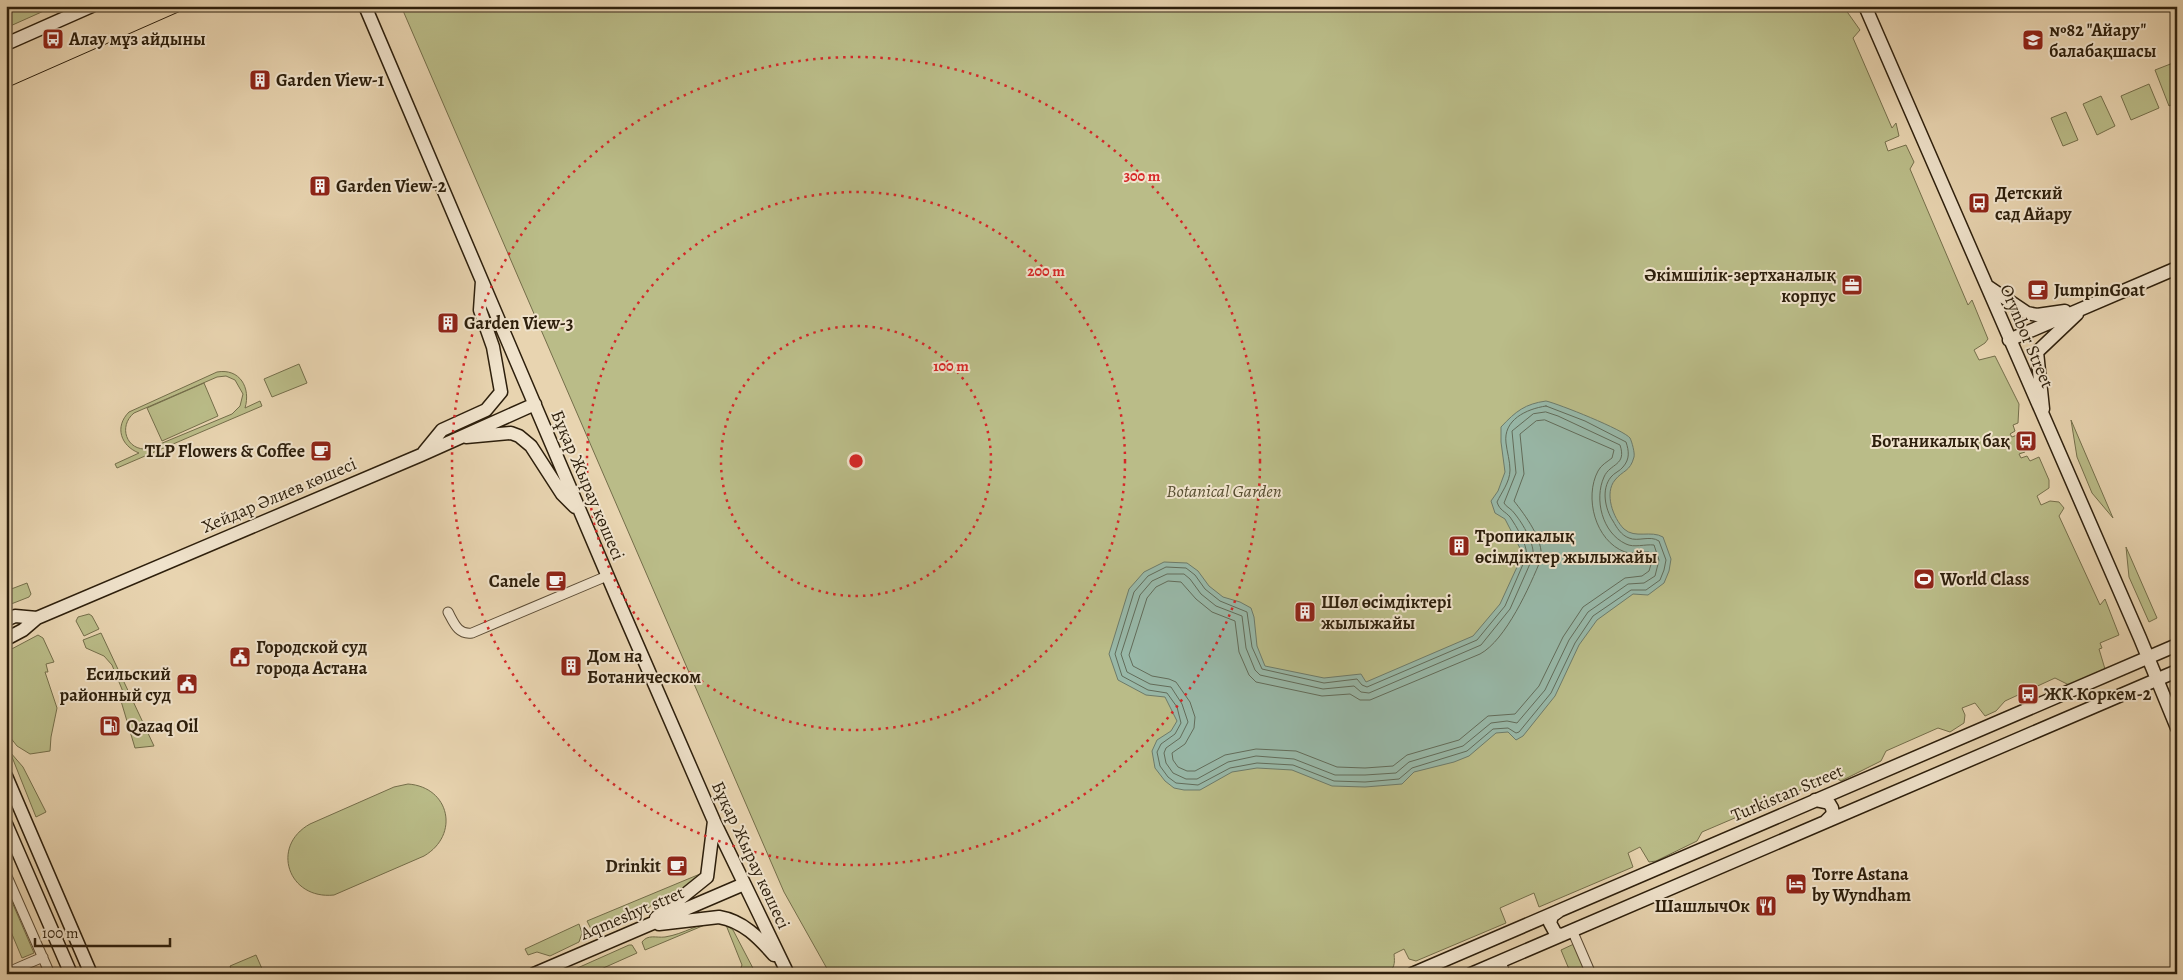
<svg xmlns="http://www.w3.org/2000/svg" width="2183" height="980" font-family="Alegreya,serif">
	<rect width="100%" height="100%" fill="#e8d4b0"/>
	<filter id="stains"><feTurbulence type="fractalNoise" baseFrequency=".004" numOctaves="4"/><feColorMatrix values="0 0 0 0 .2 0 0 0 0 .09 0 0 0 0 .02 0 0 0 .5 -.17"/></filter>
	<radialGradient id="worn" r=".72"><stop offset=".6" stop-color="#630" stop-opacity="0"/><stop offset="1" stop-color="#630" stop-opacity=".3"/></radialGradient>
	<path fill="#babc88" stroke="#746e4a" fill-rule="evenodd" d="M6,6h49l-47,21 -2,-1z
		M401,6h1442l17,24 -7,8 39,90 4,-5 3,13 -14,6 3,9 18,-6 8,17 -4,7 58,136 4,-5 16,39 -3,4 -11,7 5,10 16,-4 24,48 -1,19 -5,2 2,6 -5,3 2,3 5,-2 8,17 -6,2 2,4 6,-2 3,5 9,-4 10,23v8l-12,8 4,9 9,-4 9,1 5,6 -5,8 41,89 5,-6 14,36 -19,8 2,5 -3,1 6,20 -36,16 -14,-7 -50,23 -9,10 -11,5 -10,-13 -13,5 3,7 -1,8 -14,9 -12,-4 -52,23 -5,10 -40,20 -8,-5 -131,56 -5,9 -41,20 -7,1 -9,-15 -12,6 5,14 -94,40 -5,-14 -34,15 6,15 -90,38 -7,-2 -5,-10 -10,5c1,10 1,15 -9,20h-555l-46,-82z
		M2173,63l4,11v28l-8,4 -14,-36z
		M2149,84l10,24 -28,12 -10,-24z
		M2101,96l14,30 -18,9 -14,-31z
		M2066,112l12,28 -15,6 -12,-28z
		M299,364l8,19 -35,14 -8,-18z
		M217,372c23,-4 34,16 28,36l15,-7 2,5 -145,62 -2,-4 24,-11c-18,-7 -25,-26 -10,-41zM226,376l9,4 8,14 -3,12 -8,8 -84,35c-22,2 -30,-23 -14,-36l83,-36z
		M204,383l14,33 -56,25 -15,-33z
		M2071,420l42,98 -21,-25 -15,-36z
		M2126,547l31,71 -8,4 -20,-45z
		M27,583l4,11 -2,3 -23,9v-15z
		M89,614l3,2 7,13 -15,7 -8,-15 2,-4z
		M101,633l53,113 -19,2 -14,-47 5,-2 -14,-34 -8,-9 -18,-8 -3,-8z
		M38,635l5,3 11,24 -8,2 2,8h-3l12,36 -6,29 -1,14 -20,3 -13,-8 -11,-14v-80z
		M10,752l13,15 23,45 -10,5z
		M408,784c42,3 52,51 16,72l-90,39c-46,5 -64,-49 -24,-71l84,-37z
		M700,874l4,2 -4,4 -42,20 -16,13 -44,20 -6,-2 -5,-10z
		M6,888l28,65 -12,5 -16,-38z
		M719,919l-74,31 -3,-8c6,-8 14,-4 23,-5 19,-3 35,-14 54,-18z
		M579,924l3,9 -3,9 -29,14 -13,-4 -9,3 -3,-6z
		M726,925l7,5 23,44h-15l-1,-4 2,-5z
		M1576,943l13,31h-18l-10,-24z
		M629,945h3l5,8 -47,21h-26z
		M256,955l7,16 -7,3h-23l-3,-8z"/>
	<path fill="#98b8a8" stroke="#6d7b6a" d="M1546,401c13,3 78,29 84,37 2,4 5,15 4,19 -4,15 -11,13 -19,23 -11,13 -2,38 9,49 11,10 27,1 39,8l8,22 -2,12 -5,12 -16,12 -15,-1 -36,26 -18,25 -24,51 -32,40 -7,4 -8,-8 -12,1 -27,23 -15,6 -40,10 -12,12 -37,3 -33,-1 -40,-16 -35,-2 -25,4 -32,18h-16l-10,-2 -9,-7 -10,-13 -3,-17 5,-11 14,-9 6,-10 -12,-24 -19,-2 -28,-15 -9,-26 20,-65 15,-17 20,-10 23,1 11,8 11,15 14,11 17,5 11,6 3,9 3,29 8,20 59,12 37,-4 5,8 107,-46 27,-32 23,-50 -18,-35 -10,-6 -4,-12 7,-10 7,-19 -4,-30v-15c15,-16 24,-23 45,-26z"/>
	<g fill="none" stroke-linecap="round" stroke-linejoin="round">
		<path stroke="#626c5a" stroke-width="1" d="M1546,406l39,15 41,21c3,9 4,17 -3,25 -3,4 -9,6 -12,10 -10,12 -6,32 2,44 4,7 8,14 16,17 9,4 21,-3 30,3l7,19 -2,10 -4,10 -14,10h-15l-38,26 -18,27 -24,50 -32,39 -3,1 -8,-5 -15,1 -26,22 -55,17 -13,11 -34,3 -31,-1 -41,-16 -36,-2 -27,5 -32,17 -22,-2 -8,-6 -8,-11 -3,-14 4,-8 14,-10 6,-11 -4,-16 -10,-14 -19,-3 -26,-14 -7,-22 19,-62 14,-16 18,-9 20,1 9,7 10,14 15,12 27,11 5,35 10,22 62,14 33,-4 5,6 5,2 110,-47 28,-34 22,-51c-1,-12 -10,-28 -17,-38 -5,-6 -10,-6 -13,-15 4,-9 13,-20 13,-32 0,-9 -3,-18 -4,-27 -3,-23 20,-34 40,-37z
			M1546,412l12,4 62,29c7,21 -10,18 -16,32 -10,22 -2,56 22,67 8,4 19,0 28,1l5,15 -4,16 -11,7 -16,1 -40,28 -19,28 -24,50 -28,33 -10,-2 -16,2 -28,23 -54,16 -13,11 -31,2h-30l-41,-16 -38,-3 -28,6 -31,17h-11l-13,-6 -7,-10 -2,-10 2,-5 14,-10 8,-16 -6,-18 -11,-17 -21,-3 -23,-12 -6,-18 19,-59 12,-14 15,-7h17l6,5 11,15 15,12 26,10 4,32 9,22 5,5 63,14 31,-3 7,6 8,1 112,-48 29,-36 23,-52c2,-13 -10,-33 -18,-43 -3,-5 -9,-7 -11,-11l12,-30 -4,-42 21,-17z
			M1545,420l69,30 -2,8c-5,4 -11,7 -14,13 -14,26 -3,70 27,81 8,2 16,0 24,0l3,9 -3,10 -7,5 -17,2 -42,29 -20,30 -24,49 -24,28 -27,2 -29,24 -52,15 -14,11 -28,2 -28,-1 -41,-16 -40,-2 -31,6 -30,16h-8l-9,-4 -5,-7 -1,-7 13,-9 9,-16 1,-11 -5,-15 -14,-20 -7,-3 -17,-3 -19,-10 -4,-11 18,-57 9,-11 12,-6 13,1 15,17 16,13 23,9 4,31 10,23 7,7 66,14 28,-2 10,6h10l110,-46c26,-14 50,-68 61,-95 3,-19 -16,-44 -27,-58l10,-27 -4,-40 16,-13z"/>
		<g stroke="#5c4c35" stroke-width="11">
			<path id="street" d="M448,612c6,11 10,23 24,21l135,-57
				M6,874l44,100
				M1572,930l19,44
				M1500,961l6,13
				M6,973l37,-16"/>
		</g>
		<g stroke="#2d1f0c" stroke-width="15">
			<path id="secondary" d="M365,6l255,599 94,216 74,153
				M1865,6l275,632 37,90
				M6,44l86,-38
				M1987,286l40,27 10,2 28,-4
				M2009,340l168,-72
				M2043,409l-6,-57 40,-38
				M466,437l45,-4 8,3 12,10 31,48 13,13
				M424,452l18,-22 44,-20 15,-18 -8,-45 -13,-37 2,-29
				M6,620l9,-4 22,2
				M6,639l17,-9 14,-12 384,-163 114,-51
				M6,776l85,198
				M1815,800l14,3 3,5 1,6 -7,7
				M6,824l65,150
				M1559,911l-7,5 -2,7 6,11 6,1
				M656,918l51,-41 7,-56
				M659,924l60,-7c24,4 40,21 55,38
				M534,974l210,-90
				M1412,974l765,-329
				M1471,974l706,-303"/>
		</g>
		<use href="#street" stroke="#f0e3cc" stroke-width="9"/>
		<use href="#secondary" stroke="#f0e3cc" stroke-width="12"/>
		<path stroke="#2d1f0c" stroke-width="1" d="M6,88l186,-82"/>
	</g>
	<g fill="none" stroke="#d62828" stroke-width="2.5" stroke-dasharray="2.5 5">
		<circle cx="856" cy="461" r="135"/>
		<circle cx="856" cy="461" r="269"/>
		<circle cx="856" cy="461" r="404"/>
	</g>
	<defs>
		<g id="bus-square" transform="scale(1.125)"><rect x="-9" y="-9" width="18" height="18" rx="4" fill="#8f2418" stroke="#f0e3cc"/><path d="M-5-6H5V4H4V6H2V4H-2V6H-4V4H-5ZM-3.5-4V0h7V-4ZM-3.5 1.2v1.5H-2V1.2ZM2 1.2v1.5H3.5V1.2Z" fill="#fff"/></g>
		<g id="school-square" transform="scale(1.125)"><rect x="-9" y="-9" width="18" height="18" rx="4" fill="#8f2418" stroke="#f0e3cc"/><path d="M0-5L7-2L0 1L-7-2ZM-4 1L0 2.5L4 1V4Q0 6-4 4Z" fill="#fff"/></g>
		<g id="building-square" transform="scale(1.125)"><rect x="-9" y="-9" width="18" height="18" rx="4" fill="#8f2418" stroke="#f0e3cc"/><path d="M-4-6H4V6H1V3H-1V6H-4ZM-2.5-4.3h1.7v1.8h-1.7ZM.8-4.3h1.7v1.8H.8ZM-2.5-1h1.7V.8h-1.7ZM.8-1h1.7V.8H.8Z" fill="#fff"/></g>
		<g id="office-square" transform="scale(1.125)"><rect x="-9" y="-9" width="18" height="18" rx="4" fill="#8f2418" stroke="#f0e3cc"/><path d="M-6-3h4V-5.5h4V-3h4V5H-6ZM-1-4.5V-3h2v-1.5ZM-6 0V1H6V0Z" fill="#fff"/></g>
		<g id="cafe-square" transform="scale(1.125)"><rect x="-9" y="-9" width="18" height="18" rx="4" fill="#8f2418" stroke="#f0e3cc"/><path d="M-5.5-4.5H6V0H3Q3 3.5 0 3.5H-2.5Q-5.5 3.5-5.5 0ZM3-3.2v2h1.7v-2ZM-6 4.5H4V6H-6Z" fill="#fff"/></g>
		<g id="stadium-square" transform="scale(1.125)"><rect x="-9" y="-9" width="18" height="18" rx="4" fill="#8f2418" stroke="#f0e3cc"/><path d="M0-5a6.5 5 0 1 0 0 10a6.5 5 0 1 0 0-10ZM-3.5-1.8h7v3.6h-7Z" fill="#fff"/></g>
		<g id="civic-square" transform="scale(1.125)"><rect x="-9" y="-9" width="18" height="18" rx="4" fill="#8f2418" stroke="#f0e3cc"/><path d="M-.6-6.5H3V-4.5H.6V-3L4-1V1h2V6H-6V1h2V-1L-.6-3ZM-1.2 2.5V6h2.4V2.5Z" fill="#fff"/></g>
		<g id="fuel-square" transform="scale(1.125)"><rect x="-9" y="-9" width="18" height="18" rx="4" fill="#8f2418" stroke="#f0e3cc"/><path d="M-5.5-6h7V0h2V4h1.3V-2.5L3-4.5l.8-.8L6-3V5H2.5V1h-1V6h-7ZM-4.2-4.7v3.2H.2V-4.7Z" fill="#fff"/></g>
		<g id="hotel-square" transform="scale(1.125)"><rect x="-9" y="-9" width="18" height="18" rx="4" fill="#8f2418" stroke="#f0e3cc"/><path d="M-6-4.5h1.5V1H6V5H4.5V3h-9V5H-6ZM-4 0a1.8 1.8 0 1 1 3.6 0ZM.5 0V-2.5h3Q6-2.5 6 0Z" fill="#fff"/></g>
		<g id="restaurant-square" transform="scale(1.125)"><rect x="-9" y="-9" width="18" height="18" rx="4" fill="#8f2418" stroke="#f0e3cc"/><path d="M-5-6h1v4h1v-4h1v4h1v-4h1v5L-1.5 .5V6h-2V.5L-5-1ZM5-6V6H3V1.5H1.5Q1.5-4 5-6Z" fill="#fff"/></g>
	</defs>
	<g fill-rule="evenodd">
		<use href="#bus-square" x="53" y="39"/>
		<use href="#school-square" x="2033" y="40"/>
		<use href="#building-square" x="260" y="80"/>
		<use href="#building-square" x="320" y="186"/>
		<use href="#bus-square" x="1979" y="203"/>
		<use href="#office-square" x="1852" y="285"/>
		<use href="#cafe-square" x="2038" y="290"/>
		<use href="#building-square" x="448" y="323"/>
		<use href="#bus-square" x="2026" y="441"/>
		<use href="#cafe-square" x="321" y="451"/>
		<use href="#building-square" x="1459" y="546"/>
		<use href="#stadium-square" x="1924" y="579"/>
		<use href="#cafe-square" x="556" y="581"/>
		<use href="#building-square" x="1305" y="612"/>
		<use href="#civic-square" x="240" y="657"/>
		<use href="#building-square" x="571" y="666"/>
		<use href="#civic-square" x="187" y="684"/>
		<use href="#bus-square" x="2028" y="694"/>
		<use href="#fuel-square" x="110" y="726"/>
		<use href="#cafe-square" x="677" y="866"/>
		<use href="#hotel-square" x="1796" y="884"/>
		<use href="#restaurant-square" x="1766" y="906"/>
	</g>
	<g text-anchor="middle" stroke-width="4" stroke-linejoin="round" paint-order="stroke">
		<g font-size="18" font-weight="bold" fill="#2d1f0c" stroke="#f0e3cc" text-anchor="start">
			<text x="2049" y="36">№82 "Айару"<tspan x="2049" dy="21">балабақшасы</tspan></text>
			<text x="69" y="45">Алау мұз айдыны</text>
			<text x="276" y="86">Garden View-1</text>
			<text x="336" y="192">Garden View-2</text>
			<text x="1995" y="199">Детский<tspan x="1995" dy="21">сад Айару</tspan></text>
			<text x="1836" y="281" text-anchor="end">Әкімшілік-зертханалық<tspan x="1836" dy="21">корпус</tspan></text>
			<text x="2054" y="296">JumpinGoat</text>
			<text x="464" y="329">Garden View-3</text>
			<text x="2010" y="447" text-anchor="end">Ботаникалық бақ</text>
			<text x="305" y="457" text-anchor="end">TLP Flowers &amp; Coffee</text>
			<text x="1475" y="542">Тропикалық<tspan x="1475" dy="21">өсімдіктер жылыжайы</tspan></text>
			<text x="1940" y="585">World Class</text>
			<text x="540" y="587" text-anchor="end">Canele</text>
			<text x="1321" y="608">Шөл өсімдіктері<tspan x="1321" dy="21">жылыжайы</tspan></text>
			<text x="256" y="653">Городской суд<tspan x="256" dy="21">города Астана</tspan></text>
			<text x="587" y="662">Дом на<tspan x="587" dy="21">Ботаническом</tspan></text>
			<text x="171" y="680" text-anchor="end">Есильский<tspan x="171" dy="21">районный суд</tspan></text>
			<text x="2044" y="700">ЖК Коркем-2</text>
			<text x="126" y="732">Qazaq Oil</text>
			<text x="661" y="872" text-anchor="end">Drinkit</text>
			<text x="1812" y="880">Torre Astana<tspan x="1812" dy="21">by Wyndham</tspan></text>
			<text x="1750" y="912" text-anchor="end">ШашлычОк</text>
		</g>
		<g font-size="18" fill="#2d1f0c" stroke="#f0e3cc">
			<text transform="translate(2027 336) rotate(67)" y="6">Orynbor Street</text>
			<text transform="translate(588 485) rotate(67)" y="6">Бұқар Жырау көшесі</text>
			<text transform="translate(279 495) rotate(-23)" y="6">Хейдар Әлиев көшесі</text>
			<text transform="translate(1787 793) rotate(-23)" y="6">Turkistan Street</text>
			<text transform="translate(751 855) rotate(65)" y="6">Бұқар Жырау көшесі</text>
			<text transform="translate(632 913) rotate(-23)" y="6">Aqmeshyt stret</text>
		</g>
		<g font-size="18" font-style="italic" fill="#574e31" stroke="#f0e3cc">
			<text x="1224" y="497">Botanical Garden</text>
		</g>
	</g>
	<circle cx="856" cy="461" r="8" fill="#d62828" stroke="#f0e3cc" stroke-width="2.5"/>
	<g font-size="15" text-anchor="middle" font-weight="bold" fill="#d62828" stroke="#f0e3cc" stroke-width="4" stroke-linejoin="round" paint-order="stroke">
		<text x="1142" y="181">300 m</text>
		<text x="1046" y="276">200 m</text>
		<text x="951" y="371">100 m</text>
	</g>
	<rect width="2183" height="980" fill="none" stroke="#e8d4b0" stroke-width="25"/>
	<rect x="8" y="8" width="2168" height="965" fill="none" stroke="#2d1f0c" stroke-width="2.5"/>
	<rect x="12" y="12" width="2158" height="955" fill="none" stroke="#2d1f0c"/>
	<path d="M35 938v8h135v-8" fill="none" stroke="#2d1f0c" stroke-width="2.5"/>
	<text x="42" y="938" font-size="15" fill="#2d1f0c" stroke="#f0e3cc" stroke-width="4" paint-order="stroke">100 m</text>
	<rect width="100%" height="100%" filter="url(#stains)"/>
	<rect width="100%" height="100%" fill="url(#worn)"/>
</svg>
